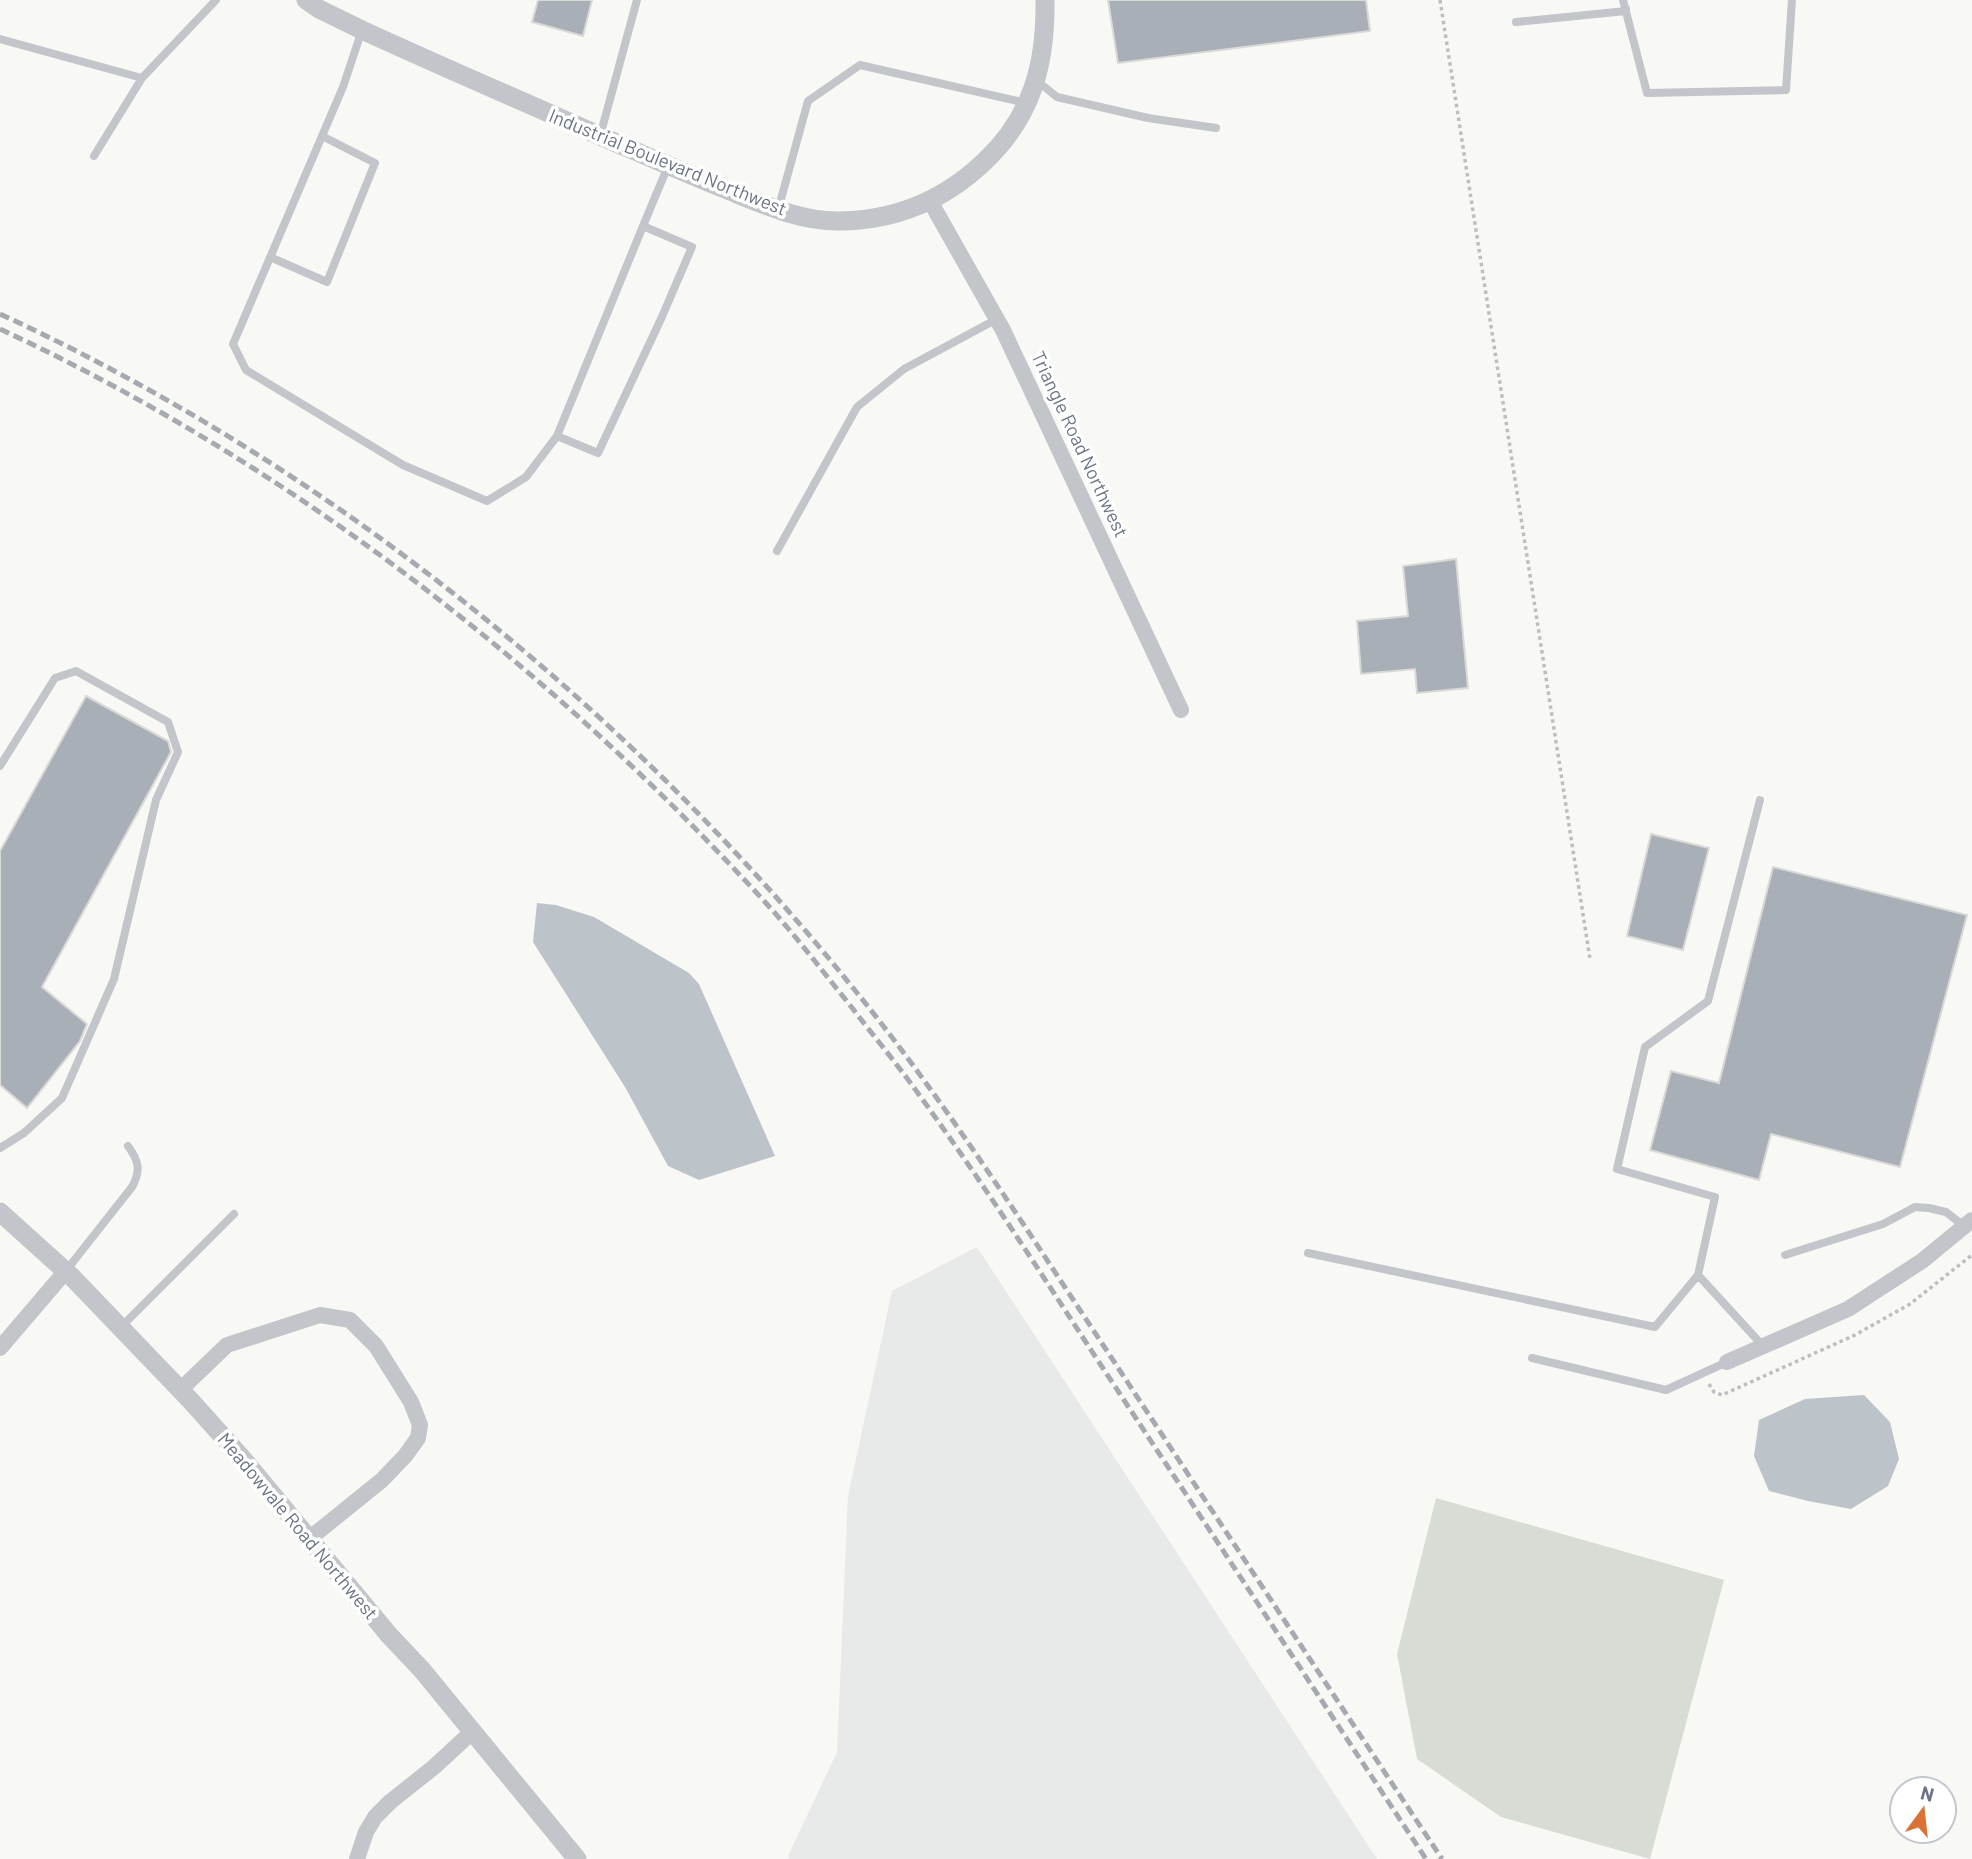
<svg xmlns="http://www.w3.org/2000/svg" width="1972" height="1859" font-family="Barlow,sans-serif">
	<rect width="100%" height="100%" fill="#f8f8f5"/>
	<path fill="#e8eae9" d="M977,1247l400,612h-588l-1,-3 49,-104 11,-256 44,-205z"/>
	<path fill="#d7ddd5" d="M1436,1498l288,82 -74,279 -149,-42 -84,-58 -20,-105z"/>
	<path fill="#bcc4ca" d="M537,903l19,2 38,12 95,56 10,11 76,172 -76,24 -31,-14 -43,-79 -92,-145z
		M1864,1395l26,27 9,37 -11,27 -37,23 -43,-8 -39,-10 -15,-35 5,-36 46,-21z"/>
	<path fill="#a9afb6" stroke="#d9dad8" stroke-width="2" d="M538,0h54l-9,36 -51,-14z
		M1108,0h258l4,31 -252,32z
		M1456,559l12,129 -51,5 -2,-24 -54,5 -4,-53 51,-5 -5,-50z
		M86,696l82,45 3,11 -129,235 45,37 -7,17 -53,67 -27,-23v-234z
		M1651,834l58,14 -26,102 -56,-14z
		M1773,867l194,48 -67,252 -129,-33 -12,46 -109,-30 21,-79 48,12z"/>
	<g fill="none" stroke-linecap="round" stroke-linejoin="round">
		<path stroke="#bcbec1" stroke-width="3.5" stroke-dasharray="3.5 3.5" stroke-linecap="butt" d="M1440,0l150,959
			M1709,1384l5,8 8,3 133,-60 55,-31 62,-49"/>
		<path stroke="#c2c5c9" stroke-width="8" d="M1623,0l24,93 139,-3 6,-90
			M1516,22l110,-11v-2
			M362,30l-19,57 -110,257 13,26 157,95 84,36 39,-24 31,-41 41,17 63,-134 31,-72 -49,-21 25,-60
			M0,39l142,39 74,-78
			M1036,80l21,17 91,21 68,10
			M600,136l37,-136
			M94,156l48,-78
			M778,210l30,-109 52,-36 166,38
			M270,257l57,25 48,-119 -53,-27
			M557,436l86,-210
			M777,551l80,-144 47,-38 93,-50
			M0,766l55,-88 21,-7 92,51 10,30 -22,48 -42,179 -52,119 -38,35 -24,15
			M1760,800l-52,201 -63,46 -28,122 98,28 -17,78 65,71
			M1308,1253l347,74 43,-52
			M1785,1255l98,-31 32,-17 14,1 17,4 18,14
			M65,1272l67,-85c9,-16 7,-26 -4,-41
			M120,1328l114,-114
			M1532,1358l134,32 61,-28"/>
		<path stroke="#c2c5c9" stroke-width="16" d="M930,201l73,129 178,380
			M0,1348l65,-76
			M1727,1362l121,-53 74,-48 50,-41
			M180,1390l47,-45 93,-30 30,5 26,26 35,56 9,23 -2,13 -13,18 -23,24 -73,59
			M357,1859l9,-27 9,-15 15,-15 44,-35 39,-36"/>
		<path stroke="#c2c5c9" stroke-width="19" d="M306,0l13,9 43,21c78,36 158,70 236,105 42,18 84,37 127,54 37,15 76,33 116,32 55,-1 103,-21 143,-59 48,-45 62,-98 61,-162
			M0,1212l71,64 120,125 51,57 147,177 33,35 155,189"/>
		<path stroke="#a5a9b0" stroke-width="5" stroke-dasharray="10 5" stroke-linecap="butt" d="M0,314c326,150 624,391 849,669 96,117 177,246 260,371 111,169 222,337 333,505
			M0,329c290,135 549,337 765,573 31,34 59,71 88,107 19,25 40,50 59,76 63,86 121,176 179,265 112,170 223,339 335,509"/>
	</g>
	<g text-anchor="middle" stroke-width="7" stroke-linejoin="round" paint-order="stroke">
		<g font-size="19" fill="#697485" stroke="#fff">
			<text transform="translate(668 162) rotate(22)" y="7">Industrial Boulevard Northwest</text>
			<text transform="translate(1080 444) rotate(65)" y="7">Triangle Road Northwest</text>
			<text transform="translate(298 1526) rotate(50)" y="7">Meadowvale Road Northwest</text>
		</g>
	</g>
	<g transform="translate(1923 1810) rotate(15)"><circle r="33" fill="#ffffff" stroke="#c3c7ce" stroke-width="2"/>
	<path d="M0-5L12 26L0 18L-12 26Z" fill="#d97235"/>
	<text y="-10" font-size="19" font-weight="bold" text-anchor="middle" fill="#697485">N</text>
	</g>
</svg>
